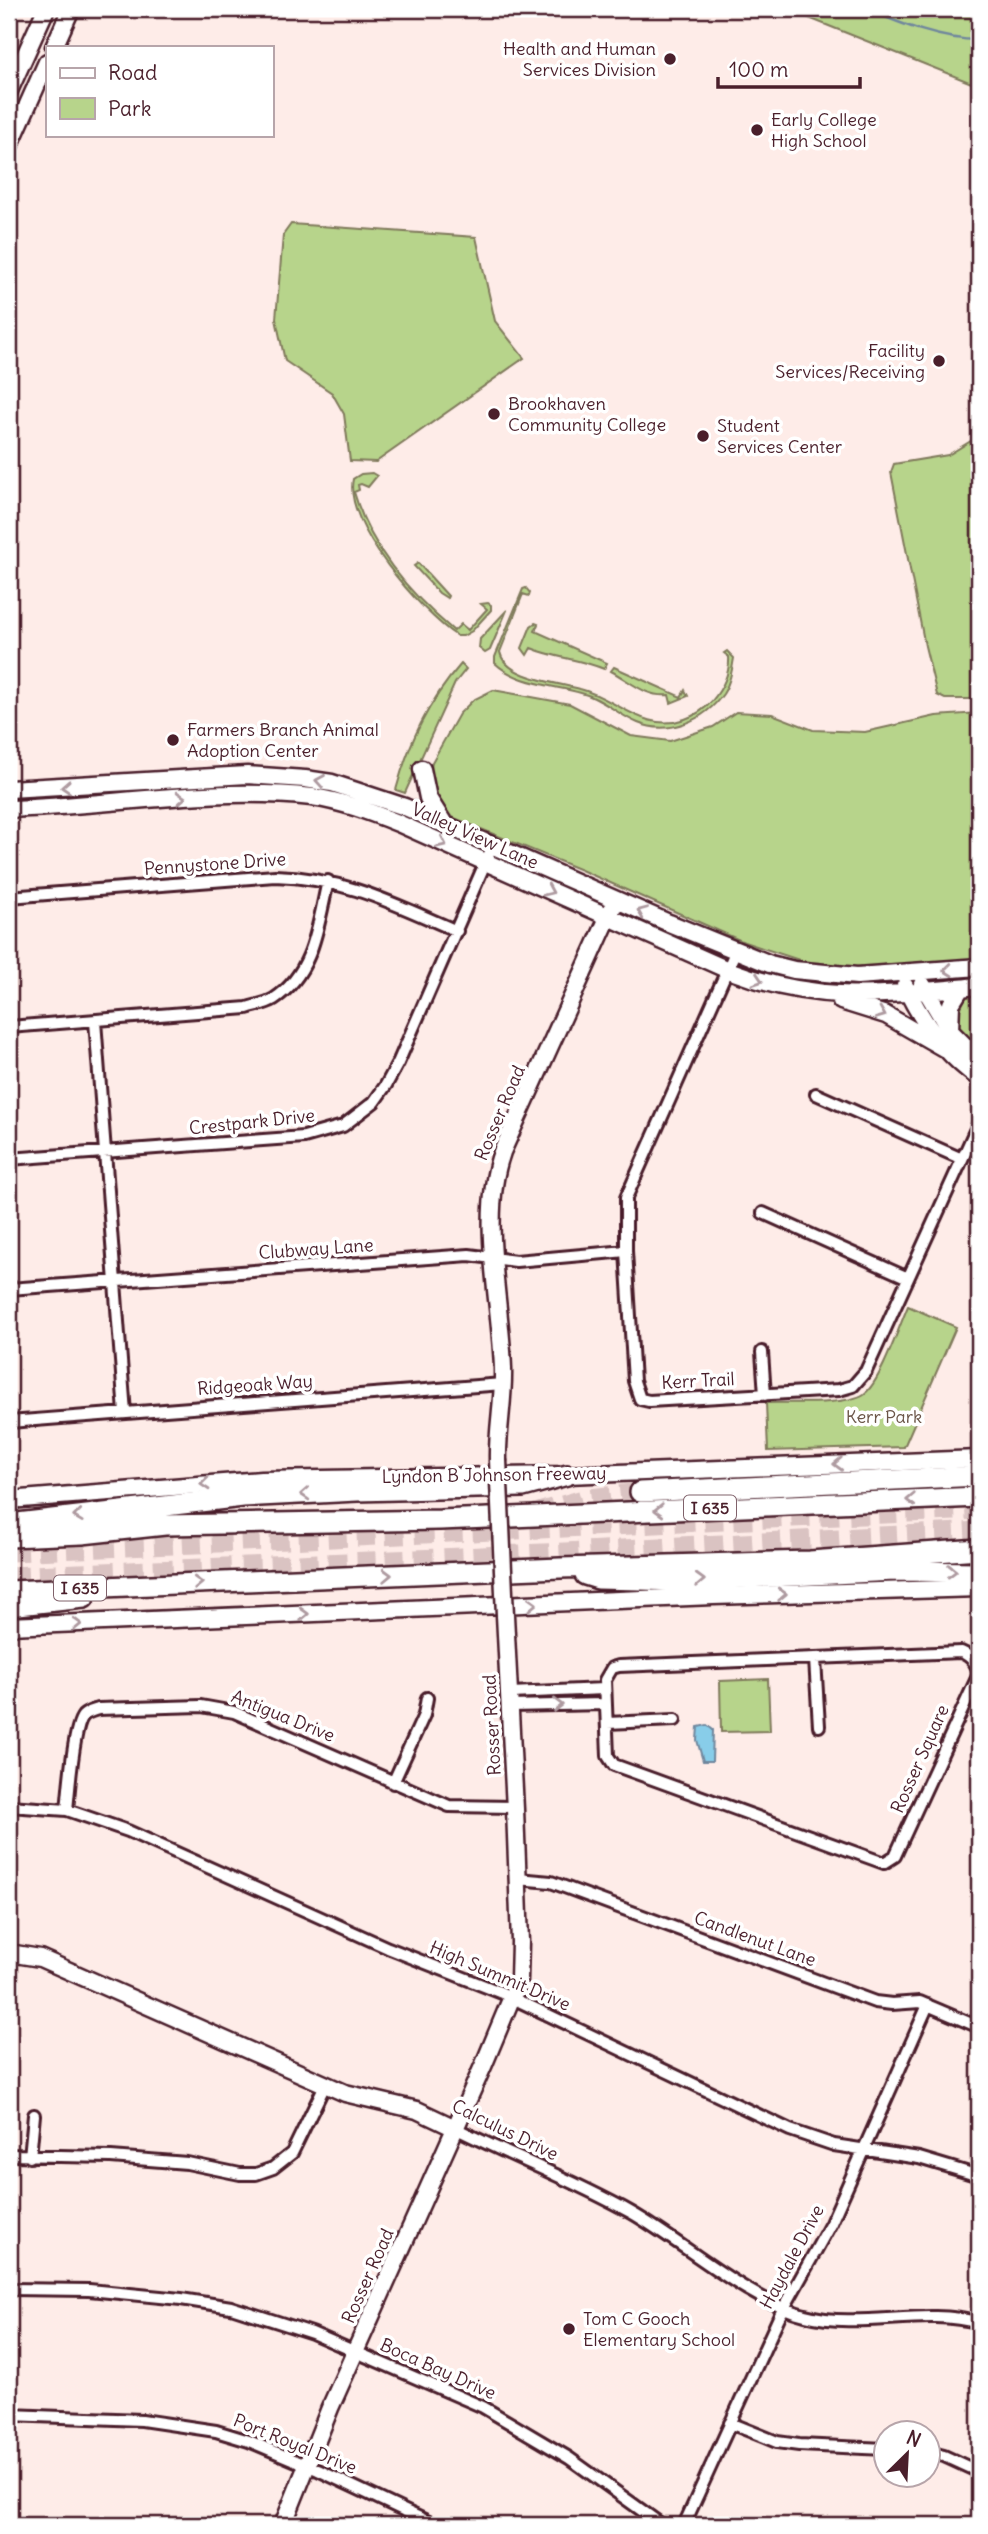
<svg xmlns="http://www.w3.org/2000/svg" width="988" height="2534" font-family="Delius,sans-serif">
	<rect width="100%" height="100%" fill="#feece8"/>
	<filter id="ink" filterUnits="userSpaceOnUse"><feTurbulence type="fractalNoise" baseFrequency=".0143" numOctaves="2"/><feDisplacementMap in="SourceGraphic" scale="14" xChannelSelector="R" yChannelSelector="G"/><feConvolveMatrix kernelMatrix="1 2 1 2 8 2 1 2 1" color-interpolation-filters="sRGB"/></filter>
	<g filter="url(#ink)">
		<path fill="#b7d48b" stroke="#807a5b" stroke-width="2" d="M789,9h190v77l-185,-74z
			M291,224l185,13 19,84 29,37 -148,104 -26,-1 -6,-47 -12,-21 -47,-32 -9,-42 7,-84z
			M979,436v263h-34l-8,-4 -12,-49 -34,-174 3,-8 54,-9z
			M372,473l5,3 -9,11 -7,-3 -3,1 1,5 -5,2c16,56 56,102 100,139l7,-7 7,6 19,-21 -6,-5 7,-1 3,2v5l-19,21 -9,5h-6c-36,-24 -114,-112 -104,-157l8,-5z
			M418,563l30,33 -1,2 -8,-5 -25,-27z
			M526,588l4,5 -1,3 -6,-2 -23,58c5,26 59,31 80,37 37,9 64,45 105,30 11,-4 20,-10 27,-18 10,-12 18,-28 17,-44l-5,-4 3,-2 7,7c-2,12 -4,25 -11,36 -18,26 -54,42 -85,29 -20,-8 -36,-25 -57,-30 -28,-8 -64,-9 -86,-30v-6l28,-68z
			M507,610l-17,40 -5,3 -6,-5 1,-9z
			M535,623l3,1 -3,7 72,32 -3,6c-24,-10 -49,-11 -73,-21l-4,7 -5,-7 9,-22z
			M461,664l5,5 -11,14 -50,110 -9,-3c13,-48 32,-88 65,-126z
			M614,667l67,30 4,-7 3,6 -17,7 -2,-8c-23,3 -39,-14 -58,-24z
			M493,690l77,14 61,32 39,5 43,-14 23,-15 36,2 41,16 52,2 71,-16 43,-3v247l-81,8h-74l-80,-26 -163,-72 -134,-55 -20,-22 5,-31 27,-48 14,-14z
			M979,995v58l-9,-7 -15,-25 11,-25z
			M908,1306l48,21 -52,120 -136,4 -2,-48c22,-1 80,3 98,-9 16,-11 35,-67 44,-88z
			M768,1679l2,52 -49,1 -1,-51z"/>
		<path fill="#88cde9" stroke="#6f879d" stroke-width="2" d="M707,1725l6,5 -1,31h-9l-6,-21 1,-13z"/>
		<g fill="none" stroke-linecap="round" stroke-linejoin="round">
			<path stroke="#6f879d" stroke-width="2.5" d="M866,9c35,15 75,31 113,31"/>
			<path stroke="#dac3c2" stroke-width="19" stroke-dasharray="19 10" stroke-linecap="butt" d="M535,1513l48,-14 57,-7
				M9,1552l970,-42
				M9,1576l454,-19 516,-26"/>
			<g stroke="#4a1f2b" stroke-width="16">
				<path id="street" d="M9,897l266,-21c70,2 119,28 182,55
					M736,950l-110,248v53l8,130 6,18 9,2 190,-11 14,-4 13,-15 113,-249
					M95,1021l30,392
					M9,1027l238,-19c9,-3 19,-4 27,-9 40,-26 44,-75 54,-118
					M816,1094l146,65
					M9,1159l295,-22 39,-11 31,-24 12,-17 12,-22 95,-218
					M763,1213l145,65
					M9,1289l460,-34 47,6 110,-10
					M762,1352l3,43
					M9,1422l494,-38
					M961,1652c10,4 20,14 16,26l-82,178 -11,7 -270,-98 -6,-9 -3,-76 7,-12 7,-2z
					M815,1659l4,67
					M510,1693l94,-4
					M510,1706l95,-2
					M607,1723l68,-3
					M393,1783l31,-68 3,-17
					M9,1806l58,4 61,21 260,117 114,45 288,137 44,15 85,13 60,18
					M67,1810c2,-18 6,-82 16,-94 4,-4 9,-5 15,-7l103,-3 33,6 215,94 66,1
					M518,1879l33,3 324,120 17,2 28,-2 59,25
					M455,2128c58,29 120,53 177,85 52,30 117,88 173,102 57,15 118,-8 174,8
					M9,2155l102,2 76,6 53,11h16l17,-6 19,-15 34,-70
					M30,2157l4,-42
					M9,2289l80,1 92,9 50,8 81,26 171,74 86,51 93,67
					M9,2415l133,5 74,11 33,10 69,29 117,55
					M730,2423l47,19 22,3 87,4
					M928,2452l16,4 35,16
					M684,2525l95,-208 52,-94 97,-218"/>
			</g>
			<g stroke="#4a1f2b" stroke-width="21">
				<path id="secondary" d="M54,47l17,-38
					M9,91l37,-82
					M9,147l38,-85
					M422,769l6,29 15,24
					M9,789l238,-14 58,4 27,4 73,24 264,116 101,41 24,6 63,6 122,-9
					M9,809c100,-3 202,-23 303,-12 29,4 58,15 86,26l330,147c92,35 157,25 251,16
					M922,984l28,47 29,29
					M905,986c17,36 41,69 74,92
					M841,1001l45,14 61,35
					M950,1031l1,-27 10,-16
					M498,1460c-1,-30 6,-60 5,-91 -2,-68 -24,-152 -1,-217l110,-243
					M9,1500l252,-20 306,-5 412,-16
					M9,1626l704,-30 266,-8
					M9,1953l31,5 305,135 72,17 38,18
					M283,2525l47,-117 154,-344 35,-84 1,-38 -5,-133 -10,-194"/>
			</g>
			<g stroke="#4a1f2b" stroke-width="24">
				<path id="highway" d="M640,1492l339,-16
					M9,1524l234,-27 114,-6 166,-4 44,-12
					M9,1537l73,-3 83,-9 275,-5 539,-23
					M585,1575l13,4 84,2 213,-10 84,1
					M9,1591l551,-23 250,-7 169,-12
					M9,1606l75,-8"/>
			</g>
			<use href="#street" stroke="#fff" stroke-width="10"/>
			<use href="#secondary" stroke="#fff" stroke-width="16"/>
			<use href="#highway" stroke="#fff" stroke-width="19"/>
			<g stroke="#4a1f2b" stroke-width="21" stroke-linecap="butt">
				<path id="secondary-bridge" d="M498,1460l7,155"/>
			</g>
			<use href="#secondary-bridge" stroke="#fff" stroke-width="16"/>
		</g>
		<defs><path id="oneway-chevron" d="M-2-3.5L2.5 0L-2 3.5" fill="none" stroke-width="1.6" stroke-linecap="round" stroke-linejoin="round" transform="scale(1.75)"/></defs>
		<g stroke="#ae9aa0">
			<use href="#oneway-chevron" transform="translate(320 781) rotate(-170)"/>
			<use href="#oneway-chevron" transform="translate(66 787) rotate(177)"/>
			<use href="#oneway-chevron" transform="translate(181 798) rotate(-3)"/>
			<use href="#oneway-chevron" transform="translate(442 843) rotate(25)"/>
			<use href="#oneway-chevron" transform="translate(549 891) rotate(24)"/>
			<use href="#oneway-chevron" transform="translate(642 912) rotate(-157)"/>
			<use href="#oneway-chevron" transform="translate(948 970) rotate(174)"/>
			<use href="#oneway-chevron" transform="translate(758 980) rotate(18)"/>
			<use href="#oneway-chevron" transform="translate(881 1014) rotate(22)"/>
			<use href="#oneway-chevron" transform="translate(838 1464) rotate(178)"/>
			<use href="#oneway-chevron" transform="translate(205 1484) rotate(175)"/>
			<use href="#oneway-chevron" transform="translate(305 1494) rotate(177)"/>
			<use href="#oneway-chevron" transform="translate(911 1500) rotate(178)"/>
			<use href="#oneway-chevron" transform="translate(659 1510) rotate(178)"/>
			<use href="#oneway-chevron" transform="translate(78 1516) rotate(173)"/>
			<use href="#oneway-chevron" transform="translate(952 1571) rotate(1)"/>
			<use href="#oneway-chevron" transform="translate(387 1575) rotate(-2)"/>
			<use href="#oneway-chevron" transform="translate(700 1580) rotate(-2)"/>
			<use href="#oneway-chevron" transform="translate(198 1583) rotate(-2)"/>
			<use href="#oneway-chevron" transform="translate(782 1594) rotate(-2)"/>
			<use href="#oneway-chevron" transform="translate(532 1604) rotate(-2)"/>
			<use href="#oneway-chevron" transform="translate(304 1614) rotate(-2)"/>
			<use href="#oneway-chevron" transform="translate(77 1624) rotate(-2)"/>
			<use href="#oneway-chevron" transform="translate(558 1705) rotate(-1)"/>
		</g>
	</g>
	<g fill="#4a1f2b" stroke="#fff" stroke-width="2.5">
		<circle cx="670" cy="59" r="7"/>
		<circle cx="757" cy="130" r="7"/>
		<circle cx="939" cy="361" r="7"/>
		<circle cx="494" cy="414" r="7"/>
		<circle cx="703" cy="436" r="7"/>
		<circle cx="173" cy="740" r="7"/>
		<circle cx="569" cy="2329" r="7"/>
	</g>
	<g text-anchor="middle" stroke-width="7" stroke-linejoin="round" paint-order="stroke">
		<g fill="#fff" stroke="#80626b" stroke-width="2">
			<rect x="684" y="1495.5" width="52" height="25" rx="5"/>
			<rect x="54" y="1575.5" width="52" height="25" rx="5"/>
		</g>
		<g font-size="16" font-weight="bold" fill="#4a1f2b">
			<text x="710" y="1514">I 635</text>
			<text x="80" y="1594">I 635</text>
		</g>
		<g font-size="18" fill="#4a1f2b" stroke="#fff" text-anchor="start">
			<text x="656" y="55" text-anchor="end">Health and Human<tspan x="656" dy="21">Services Division</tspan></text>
			<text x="771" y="126">Early College<tspan x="771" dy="21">High School</tspan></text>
			<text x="925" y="357" text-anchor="end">Facility<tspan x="925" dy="21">Services/Receiving</tspan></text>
			<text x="508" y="410">Brookhaven<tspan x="508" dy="21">Community College</tspan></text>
			<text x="717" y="432">Student<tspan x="717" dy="21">Services Center</tspan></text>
			<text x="187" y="736">Farmers Branch Animal<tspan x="187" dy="21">Adoption Center</tspan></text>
			<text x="583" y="2325">Tom C Gooch<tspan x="583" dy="21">Elementary School</tspan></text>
		</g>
		<g font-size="18" fill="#4a1f2b" stroke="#fff">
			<text transform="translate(475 836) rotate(24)" y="6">Valley View Lane</text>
			<text transform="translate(215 864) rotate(-4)" y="6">Pennystone Drive</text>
			<text transform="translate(500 1113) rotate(-67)" y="6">Rosser Road</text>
			<text transform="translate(252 1122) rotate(-6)" y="6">Crestpark Drive</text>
			<text transform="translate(316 1249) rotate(-4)" y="6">Clubway Lane</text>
			<text transform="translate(698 1381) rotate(-3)" y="6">Kerr Trail</text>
			<text transform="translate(255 1385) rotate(-4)" y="6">Ridgeoak Way</text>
			<text transform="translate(494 1475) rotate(-1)" y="6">Lyndon B Johnson Freeway</text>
			<text transform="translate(283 1716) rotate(22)" y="6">Antigua Drive</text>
			<text transform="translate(492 1725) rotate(-93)" y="6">Rosser Road</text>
			<text transform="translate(920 1759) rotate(-66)" y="6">Rosser Square</text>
			<text transform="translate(755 1939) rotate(20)" y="6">Candlenut Lane</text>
			<text transform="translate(500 1976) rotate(23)" y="6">High Summit Drive</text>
			<text transform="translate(505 2130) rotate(26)" y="6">Calculus Drive</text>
			<text transform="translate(792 2257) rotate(-62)" y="6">Haydale Drive</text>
			<text transform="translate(368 2276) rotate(-66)" y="6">Rosser Road</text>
			<text transform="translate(438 2369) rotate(24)" y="6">Boca Bay Drive</text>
			<text transform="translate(295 2444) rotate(22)" y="6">Port Royal Drive</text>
		</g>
		<g font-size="18" fill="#6b5548" stroke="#fff">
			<text x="884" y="1423">Kerr Park</text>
		</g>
	</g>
	<rect width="988" height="2534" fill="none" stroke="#fff" stroke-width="35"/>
	<rect x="18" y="18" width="953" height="2499" fill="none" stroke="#4a1f2b" stroke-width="2.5" filter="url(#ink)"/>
	<rect x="46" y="46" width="228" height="91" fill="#ffffff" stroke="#b7a5aa" stroke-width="2"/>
	<rect x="60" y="68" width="35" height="10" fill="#ffffff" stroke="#b7a5aa" stroke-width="2"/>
	<text x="108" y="80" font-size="21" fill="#4a1f2b">Road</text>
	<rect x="60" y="98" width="35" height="21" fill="#b7d48b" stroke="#b7a5aa" stroke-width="2"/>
	<text x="108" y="116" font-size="21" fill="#4a1f2b">Park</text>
	<g transform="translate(907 2454) rotate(24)"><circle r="33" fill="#ffffff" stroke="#b7a5aa" stroke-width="2"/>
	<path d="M0-5L12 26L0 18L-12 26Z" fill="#4a1f2b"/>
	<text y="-10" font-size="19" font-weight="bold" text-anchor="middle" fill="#4a1f2b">N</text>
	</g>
	<path d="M718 77v10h142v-10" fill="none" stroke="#4a1f2b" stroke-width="3.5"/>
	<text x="729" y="77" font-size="21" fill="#4a1f2b" stroke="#ffffff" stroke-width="5" paint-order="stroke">100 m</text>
</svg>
